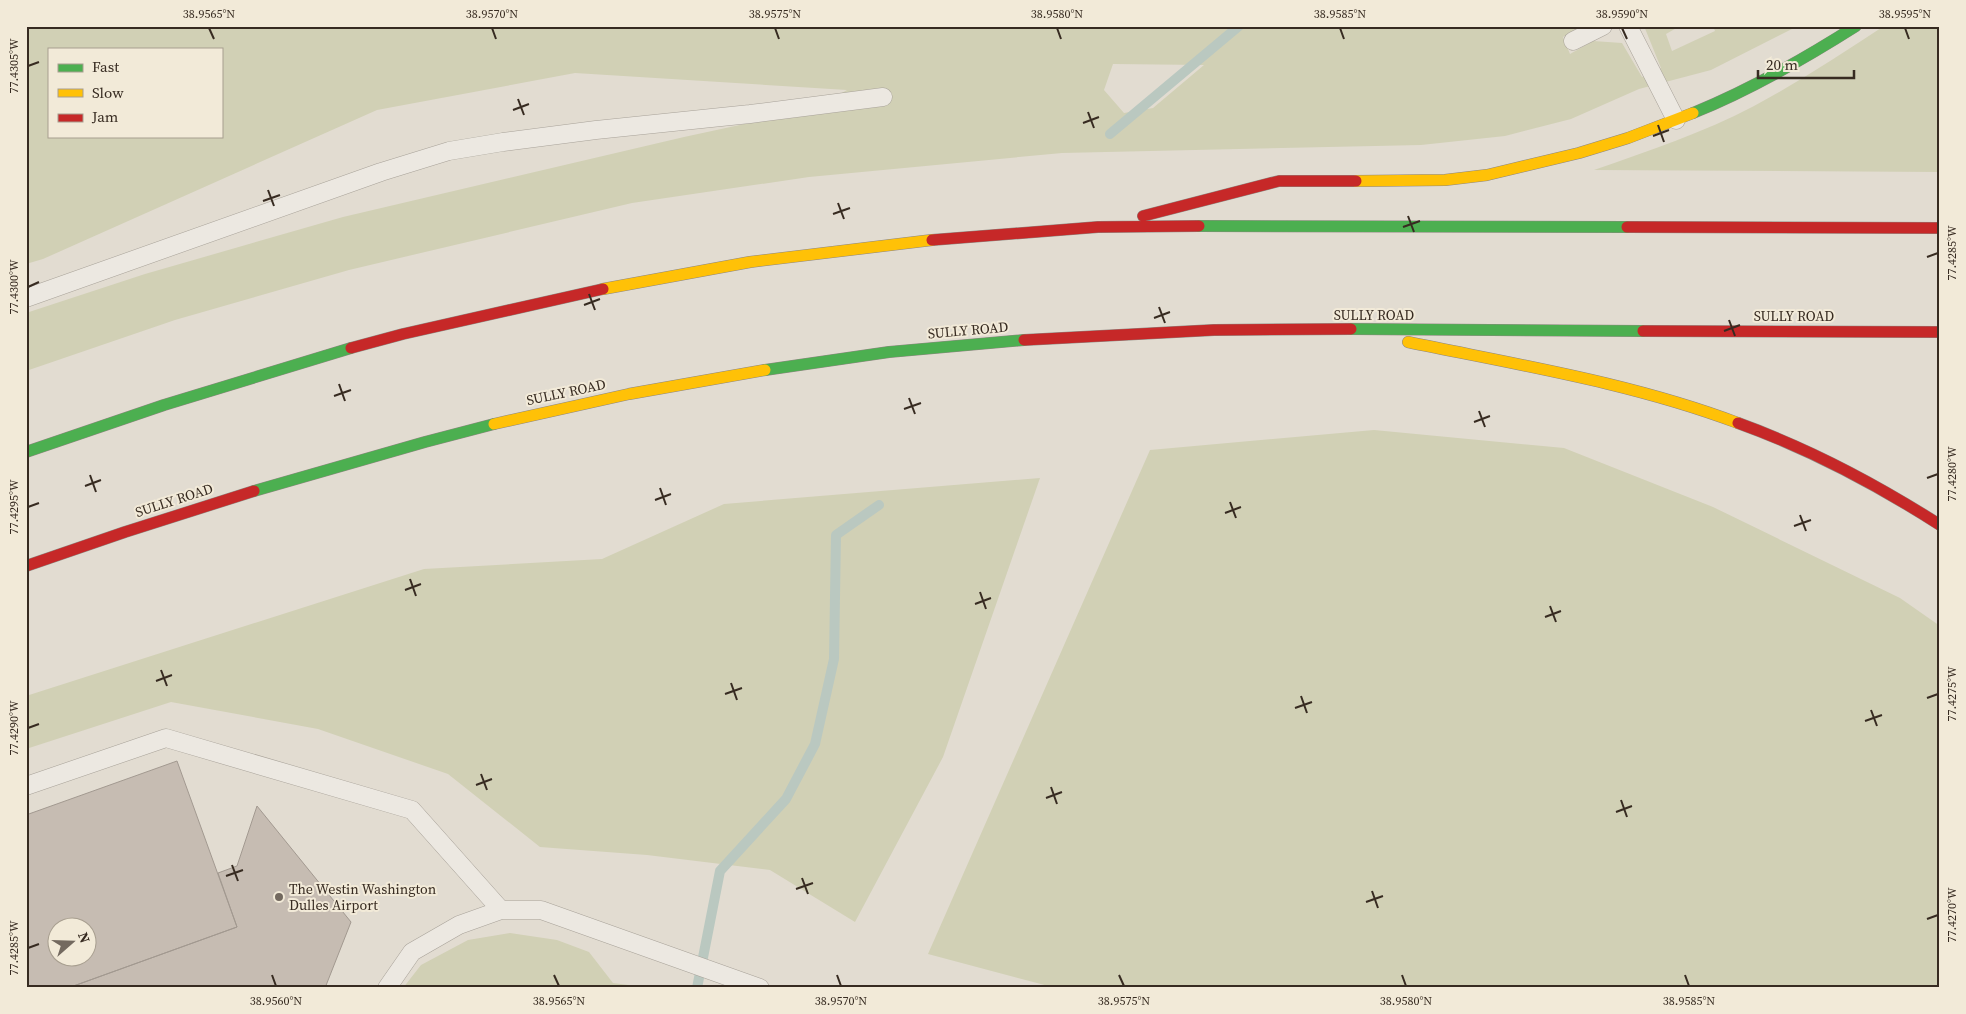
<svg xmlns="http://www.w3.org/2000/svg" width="1966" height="1014" font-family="'Source Serif 4',serif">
	<rect width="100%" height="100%" fill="#e2dcd1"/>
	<path fill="#d1d0b5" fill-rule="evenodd" d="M26,26h1557l-20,11 7,17 23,-13 29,2 20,34 19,-9 -17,-42h36l-14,8 6,17 43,-20 -2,-5h85l-87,44 -72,19 -68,30 -66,17 -84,9 -359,8 -253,24 -177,26 -283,67 -174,50 -149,51v-58l119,-39 198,-57 341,-80 130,-28 33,-19 -272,-17 -198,37 -334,149 -17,5zM49,49h172v87h-172zM1113,64l91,1 -51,43 -29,5 -20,-23z
		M1884,26h56v146l-346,-2c54,-19 109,-37 160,-64 45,-24 87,-52 130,-80z
		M1374,430l190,18 149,59 187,91 40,28v362h-884l-128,-34 222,-504z
		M1040,478l-97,279 -88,165 -85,-52 -123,-15 -107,-8 -92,-73 -130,-45 -147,-27 -145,47v-53l398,-127 178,-10 122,-55z
		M510,933l47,7 32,12 24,31 39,5h-249l18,-23 47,-25z"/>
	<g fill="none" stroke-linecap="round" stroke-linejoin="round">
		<path stroke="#bac8c0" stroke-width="10" d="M1110,134l129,-108
			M697,988l23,-117 66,-72 29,-55 19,-85 2,-124 43,-30"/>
	</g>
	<path fill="#c6bcb2" stroke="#a29990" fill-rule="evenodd" d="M177,761l60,166 -169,61h-42v-173zM58,926h30v30h-30z
		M257,806l94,116 -26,66h-257l169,-61 -19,-54 19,-7z"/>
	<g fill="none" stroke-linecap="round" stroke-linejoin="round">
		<g stroke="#a8a299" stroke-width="19">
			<path id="lane" d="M1628,26l48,94
				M1573,41l30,-15
				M26,298l355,-126 68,-21 54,-9 93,-12 154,-16 133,-17
				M26,786l140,-48 246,72 89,100
				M387,988l25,-36 47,-27 42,-15h40l219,78"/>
		</g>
		<g stroke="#8e8780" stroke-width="12">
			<path id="fast" d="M1693,113c57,-23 111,-54 163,-87
				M1199,226l428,1
				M1351,329l292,2
				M765,370l124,-18 135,-12
				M26,452l138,-47 187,-57
				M254,491l171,-49 69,-18"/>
		</g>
		<g stroke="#8e8780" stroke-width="12">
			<path id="slow" d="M1356,181l89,-1 42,-5 92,-22 49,-15 65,-25
				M603,289l147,-27 182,-22
				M1408,342c111,23 224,41 330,81
				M494,424l135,-30 136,-24"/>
		</g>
		<g stroke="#8e8780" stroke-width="12">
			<path id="jam" d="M1143,216l136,-35h77
				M1627,227l313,1
				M932,240l166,-13 101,-1
				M1643,331l297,1
				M1024,340l190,-10 137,-1
				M351,348l52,-14 200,-45
				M1738,423c72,26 138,61 202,102
				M26,566l99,-34 129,-41"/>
		</g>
		<use href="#lane" stroke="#ece8e1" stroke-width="18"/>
		<use href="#fast" stroke="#4caf50" stroke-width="11"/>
		<use href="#slow" stroke="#ffc107" stroke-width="11"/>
		<use href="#jam" stroke="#c62828" stroke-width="11"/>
	</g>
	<path fill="none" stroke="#372b21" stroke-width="2" d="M209,28l5,11M492,28l4,11M775,28l4,11M1057,28l4,11M1340,28l4,11M1622,28l5,11M1905,28l4,11M28,66l11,-4M518,99l6,16M513,110l16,-6M1088,112l6,16M1083,123l16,-6M1658,125l6,17M1653,136l16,-6M268,190l6,16M263,201l17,-6M838,203l6,16M833,214l17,-6M1408,216l6,16M1403,227l17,-6M1927,257l11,-4M28,287l11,-5M589,294l6,16M584,305l16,-6M1159,307l6,16M1154,318l16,-6M1729,320l6,16M1724,331l16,-6M339,384l6,17M334,396l17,-6M909,398l6,16M904,409l17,-6M1479,411l6,16M1474,422l16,-6M90,475l6,17M1927,478l11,-4M85,486l16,-6M660,488l6,17M655,500l16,-6M1230,502l6,16M28,507l11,-4M1225,513l16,-6M1800,515l6,16M1794,526l17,-6M410,579l6,17M405,590l16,-6M980,592l6,17M975,604l16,-6M1550,606l6,16M1545,617l16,-6M161,670l6,16M156,681l16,-6M731,683l6,17M725,694l17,-6M1301,696l6,17M1927,698l11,-4M1295,708l17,-6M1871,710l6,16M1865,721l17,-6M28,728l11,-4M481,774l6,16M476,785l16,-6M1051,787l6,17M1046,798l16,-6M1621,800l6,17M1616,812l16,-6M232,865l6,16M226,876l17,-6M802,878l6,16M796,889l17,-6M1372,891l6,17M1366,902l17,-6M1927,919l11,-4M28,948l11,-4M272,975l4,11M554,975l5,11M837,975l4,11M1119,975l5,11M1402,975l4,11M1685,975l4,11"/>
	<circle fill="#73695f" stroke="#f2ead8" stroke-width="2" cx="279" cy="897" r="5"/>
	<g text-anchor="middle" stroke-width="4" stroke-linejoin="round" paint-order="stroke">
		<g font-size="14" fill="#372b21" stroke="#f2ead8">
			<text x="1374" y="320">SULLY ROAD</text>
			<text x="1794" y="321">SULLY ROAD</text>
			<text transform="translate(968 330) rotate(-5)" y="5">SULLY ROAD</text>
			<text transform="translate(566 392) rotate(-12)" y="5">SULLY ROAD</text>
			<text transform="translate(174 500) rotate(-18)" y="5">SULLY ROAD</text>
		</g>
		<g font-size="14" fill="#372b21" stroke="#f2ead8" text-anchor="start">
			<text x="289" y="894">The Westin Washington<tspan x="289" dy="16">Dulles Airport</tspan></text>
		</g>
	</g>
	<rect width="1966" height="1014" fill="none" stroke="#f2ead8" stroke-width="55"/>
	<rect x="48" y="48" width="175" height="90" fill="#f2ead8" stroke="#a79e8f"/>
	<rect x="58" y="64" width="25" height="8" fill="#4caf50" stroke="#a79e8f"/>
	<text x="92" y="72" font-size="15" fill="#372b21">Fast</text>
	<rect x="58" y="89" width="25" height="8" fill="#ffc107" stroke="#a79e8f"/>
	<text x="92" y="98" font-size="15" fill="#372b21">Slow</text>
	<rect x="58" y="114" width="25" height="8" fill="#c62828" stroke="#a79e8f"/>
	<text x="92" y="122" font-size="15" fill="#372b21">Jam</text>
	<g transform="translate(72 942) rotate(70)"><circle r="24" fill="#f2ead8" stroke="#a79e8f"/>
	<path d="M0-4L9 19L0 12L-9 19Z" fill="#73695f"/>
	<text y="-8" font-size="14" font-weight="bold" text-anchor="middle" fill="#372b21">N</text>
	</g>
	<path d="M1758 70v8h96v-8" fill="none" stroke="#372b21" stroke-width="2.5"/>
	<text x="1766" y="70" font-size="15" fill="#372b21" stroke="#f2ead8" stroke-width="4" paint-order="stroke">20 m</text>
	<rect x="28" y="28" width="1910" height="958" fill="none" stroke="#372b21" stroke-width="2"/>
	<g font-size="12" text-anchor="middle" fill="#372b21">
		<text x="209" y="18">38.9565°N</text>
		<text x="492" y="18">38.9570°N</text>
		<text x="775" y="18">38.9575°N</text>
		<text x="1057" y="18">38.9580°N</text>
		<text x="1340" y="18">38.9585°N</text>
		<text x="1622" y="18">38.9590°N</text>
		<text x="1905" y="18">38.9595°N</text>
		<text transform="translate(14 66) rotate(-90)" y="4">77.4305°W</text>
		<text transform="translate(1952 253) rotate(-90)" y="4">77.4285°W</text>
		<text transform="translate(14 287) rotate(-90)" y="4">77.4300°W</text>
		<text transform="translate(1952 474) rotate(-90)" y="4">77.4280°W</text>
		<text transform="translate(14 507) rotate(-90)" y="4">77.4295°W</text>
		<text transform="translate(1952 694) rotate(-90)" y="4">77.4275°W</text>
		<text transform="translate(14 728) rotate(-90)" y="4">77.4290°W</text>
		<text transform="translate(1952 915) rotate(-90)" y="4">77.4270°W</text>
		<text transform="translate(14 948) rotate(-90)" y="4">77.4285°W</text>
		<text x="276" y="1005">38.9560°N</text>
		<text x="559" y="1005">38.9565°N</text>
		<text x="841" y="1005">38.9570°N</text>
		<text x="1124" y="1005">38.9575°N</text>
		<text x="1406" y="1005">38.9580°N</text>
		<text x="1689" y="1005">38.9585°N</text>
	</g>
</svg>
